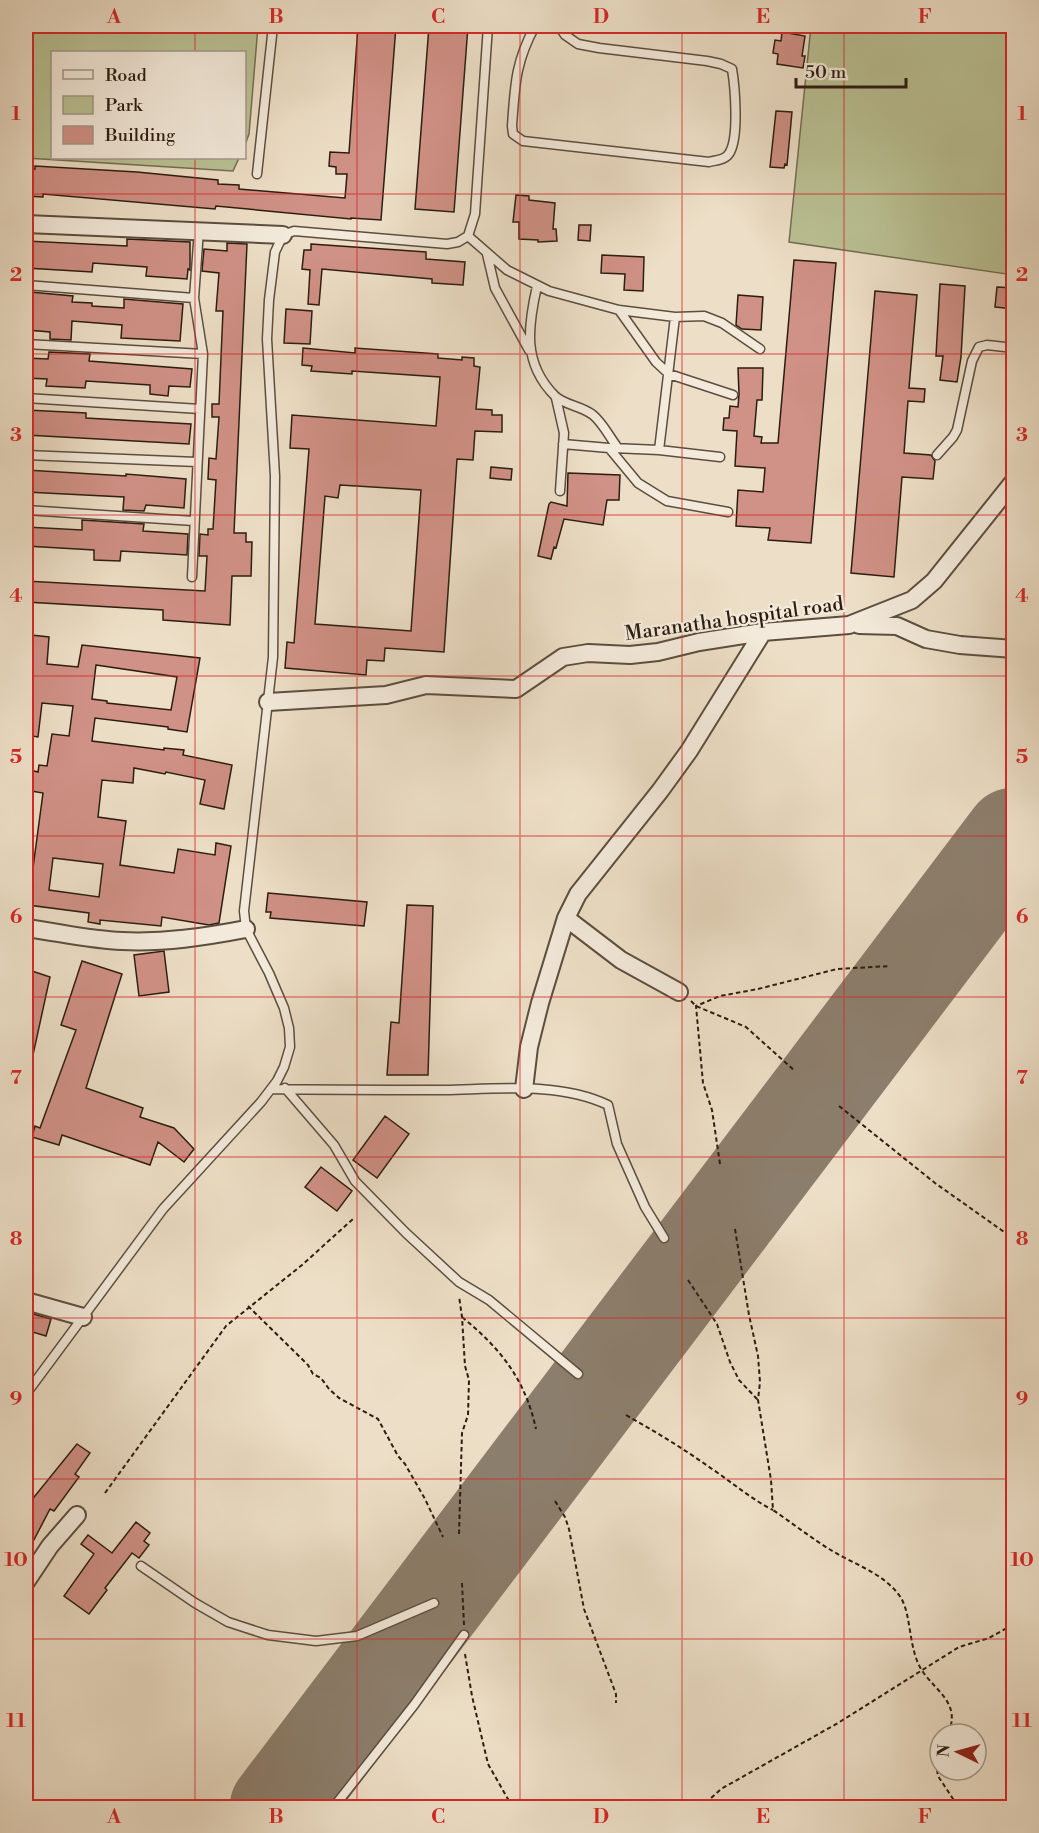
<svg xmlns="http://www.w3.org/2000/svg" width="1039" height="1833" font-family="'Libre Bodoni',serif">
	<rect width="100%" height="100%" fill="#eddfc7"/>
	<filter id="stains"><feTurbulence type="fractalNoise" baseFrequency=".00333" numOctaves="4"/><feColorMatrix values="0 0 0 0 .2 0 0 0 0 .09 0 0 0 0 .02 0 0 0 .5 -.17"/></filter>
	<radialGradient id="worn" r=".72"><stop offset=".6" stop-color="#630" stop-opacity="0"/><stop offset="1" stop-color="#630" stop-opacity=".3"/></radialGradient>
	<path fill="#bac194" stroke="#736f52" stroke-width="1.5" d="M26,26h232l-9,108 -4,11 -1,-93h-192v106h187l-6,13 -207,-13z
		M811,26h202v249l-224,-33z"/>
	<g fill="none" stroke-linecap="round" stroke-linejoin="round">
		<path stroke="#8c7e6c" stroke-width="99" d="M279,1808l735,-971"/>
	</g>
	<path fill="#d09186" stroke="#2c1d11" stroke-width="1.5" fill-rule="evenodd" d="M358,26h38l-15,194 -30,-2v1l-135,-13 -1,3 -172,-15v3l-17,-1v-27h9v-3l102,6 81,8v4l21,1v4l106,9 2,-24h-11v-7l-7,-1 1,-14 19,1z
		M429,26h39l-14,186 -39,-3z
		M782,32l23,4 -3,20h3l-2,12 -26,-4 1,-10 -5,-1 2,-13 6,1z
		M776,111l16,1 -5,53 -2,-1 -1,4 -14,-1z
		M516,195l13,1v4l26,3 -2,26h3l1,12 -19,1v-2l-19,-1v-17h-6z
		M579,225h12l-1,16 -12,-1z
		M127,239l63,3v28l-2,-1 -1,10 -41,-3 1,-9 -54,-4 -1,9 -66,-4v-27l101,5z
		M227,243l20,1 -13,289h12v9h6l-1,34h-19l-2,49 -67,-5v-10l-137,-8v-21l179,10 2,-35h-8l1,-22 8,1v-6h5l3,-49 -8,-1 1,-21 7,1 3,-42h-7v-13h7l4,-93h-7l3,-38 -17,-2 2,-22 23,2z
		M311,244l115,8v7l39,3 -2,23 -31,-2v-4l-110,-10 -3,36 -11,-1 2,-34 -8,-1 2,-19h7z
		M602,255l42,2 -1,34 -19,-1 1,-16 -24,-1z
		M794,260l42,3 -25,280 -43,-3 2,-12 -34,-2 2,-36 25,2 2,-24 -30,-2 2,-35 -14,-1 1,-12h5l1,-12 8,1 1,-13 -1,-26h25l-1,32h-5l-3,36 8,1 -1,6h17z
		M940,284l25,2 -4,71 -4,25 -17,-2 3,-24h-7z
		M997,287l17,1v21l-19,-2z
		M875,291l42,4 -8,93 16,1 -1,13 -16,-1 -4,52 27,2 4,6 -2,18 -31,-2 -8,100 -43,-4z
		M30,292l43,4 -1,6 20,1v3l32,2v-9l59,5 -3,37 -59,-3 1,-13 -50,-4 -1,19 -21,-1v-7l-23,-2z
		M738,295l25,2 -2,33 -19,-1 -6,-4z
		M286,309l26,2 -2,33 -26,-1z
		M303,348l52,5v-5l83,6v4l24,2v-3l12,1v8l6,1 -4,42 16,1v5h10v17l-27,-1 -2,29 -16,-1 -13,193 -59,-4 -1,13 -17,-1 -1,15 -81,-7 2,-26 7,1 15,-194 -19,-1 2,-33 144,11 4,-49 -88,-6v3l-41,-3 1,-5 -10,-1zM340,485l81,5 -10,141 -96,-7 10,-128 13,2z
		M49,352l41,2 -1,7 103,8 -2,18 -21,-1 -1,10 -18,-2v-9l-64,-4 -1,7 -39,-2 1,-7 -21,-1v-20l22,1z
		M26,410l60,3v5l105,6 -2,20 -163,-9z
		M491,467l21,2 -1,11 -21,-2z
		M26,470l100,6v-2l60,5 -2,29 -38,-3 -2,6 -21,-1 1,-13 -98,-5z
		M568,473l52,2 -1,25h-12l-4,25 -39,-6 -8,29 -2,-1 -3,12 -13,-3 11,-52 2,-2 16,4z
		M82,520l62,4 -1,7 45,3 -1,21 -66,-4 -1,10 -26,-1v-10l-68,-4v-19l56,3z
		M31,635l18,2 -2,27 31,3 4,-22 118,13 -13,74 -19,-3v-2l-73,-9 -3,23 72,9v-2l20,2 -1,5 49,10 -8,44 -24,-5 5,-24 -39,-8 -1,2 -31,-6 -1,15 -31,-3 -4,37 28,4 -6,44 54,8 4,-24 37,6 1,-12 15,3 -12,77 -10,2 -47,-8 -1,9 -61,-6v4l-12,-2 1,-9 -61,-8 15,-112 -17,-3v-21l12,3 1,-7 8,1 5,-32 17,2 4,-30 -31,-3 -4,34 -12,-2v-71l1,-11h2zM96,665l81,12 -6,33 -64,-7v-2l-15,-2zM53,858l50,6 -4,33 -50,-7z
		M268,893l99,9 -3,24 -94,-8 1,-6h-5z
		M407,905l26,1 -5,169h-41l4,-53 8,1z
		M164,951l5,41 -30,4 -5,-41z
		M82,961l40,13 -36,114 57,20 -3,9 34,11 20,21 -10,13 -26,-20 -8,23 -88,-30 -3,10 -27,-8 3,-11 5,2 36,-98 -15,-5z
		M26,969l24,8 -19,87h-5z
		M385,1116l24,18 -32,44 -24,-18z
		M321,1167l31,24 -15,20 -32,-24z
		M26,1312l25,7 -5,17 -20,-6z
		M77,1444l13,9 -15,21 4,3 -25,34 -4,-2 -24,46v-48z
		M136,1522l14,11 -6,8 5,4 -10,13 -7,-5 -27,35 2,2 -18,24 -25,-18 30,-42 -13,-10 7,-9 24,18z"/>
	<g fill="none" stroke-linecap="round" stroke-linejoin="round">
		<g stroke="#5c4e3e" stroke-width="11">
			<path id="lane" d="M535,26c-20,37 -20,59 -23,100l1,8 10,7 186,21c8,-2 17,-2 21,-10 9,-16 5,-65 2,-83l-11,-5 -14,-3 -108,-13 -21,-4 -13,-9 -6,-9
				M257,174l16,-148
				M468,236l39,34 42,21 70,19 56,7 29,-1 18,7 38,26
				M487,254l8,34 34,62
				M26,285l168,13
				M537,286c-9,40 -15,77 18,110 9,9 27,10 38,19 10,8 17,23 25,33
				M619,310l37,52 13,12 64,21
				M26,344l177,10
				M26,398l174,11
				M556,398l8,35 -4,58
				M563,444l46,4 29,35 29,18 61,11
				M613,448l46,2 61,7
				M659,450l16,-133
				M26,455l171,7
				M937,455l16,-18 4,-7 15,-69 7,-14 8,-2 27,3
				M26,510l168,11
				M192,577l11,-223 -9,-56 5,-68
				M285,1088l49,57 21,36 51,52 53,49 30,18 89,74
				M271,1089c58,1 116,1 174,1 53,-1 115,-8 163,15l9,39 28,63 19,31
				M26,1394l137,-185 98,-107 16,-21 7,-14 6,-20 -1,-19 -5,-20 -15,-35 -23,-44 -2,-18 29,-254 2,-181 -8,-137 2,-39 6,-48 8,-17 11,-4 153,13 11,-2 10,-6 7,-22 13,-188
				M141,1566l54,37 33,19 40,13 48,6 41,-5 77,-33
				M333,1808l81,-103 50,-70"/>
		</g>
		<g stroke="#5c4e3e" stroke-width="20">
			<path id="street" d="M26,224l257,11
				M859,625l38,1 29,13 34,6 54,4
				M268,702l118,-7 40,-10 90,4 47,-32 25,-4 42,2 28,-3 41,-10 64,-10 86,-7 63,-25 22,-19 80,-100
				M566,918l55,42 58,32
				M26,928c31,4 64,12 96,13 42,2 82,-4 124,-12
				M524,1089l5,-42 11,-44 26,-85 12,-24 82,-103 29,-40 74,-119
				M26,1301l57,16
				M26,1582l24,-36 27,-31"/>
		</g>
		<path stroke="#2c1d11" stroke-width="2" stroke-dasharray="4.5 3" stroke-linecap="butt" d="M691,1001l5,5 50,21 49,44
			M839,1106l96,77 79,56
			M720,1164l-8,-54 -9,-27 -7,-77 24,-10 38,-7 79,-20 53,-3
			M735,1229l14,86 9,41 2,26 -2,18 13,80 2,30c19,13 37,27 56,39 24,15 57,25 72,49 11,18 7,53 22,74 15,21 38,32 25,62
			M688,1280l29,44 13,38 9,18 19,20
			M248,1306l60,59 5,9 8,4 8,11 10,9 39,21 20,37 7,8 20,35 18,38
			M462,1317c39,32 63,62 74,112
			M626,1415c30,17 58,34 86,54 21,14 39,30 61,41
			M105,1493l121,-167 76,-61 51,-46
			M555,1501l10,16 4,12 15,80 32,85v9
			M459,1534l3,-101 6,-18 1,-35 -4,-14 -3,-49 -3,-21
			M462,1583l2,42
			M465,1654l7,42 16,68 25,44
			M940,1755l-3,15 1,6 21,32
			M700,1808l21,-19 117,-66 121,-76 30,-9 25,-14"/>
		<use href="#lane" stroke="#f3eadb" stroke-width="8"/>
		<use href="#street" stroke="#f3eadb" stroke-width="16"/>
	</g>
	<path fill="none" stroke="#d62828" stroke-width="1.5" stroke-opacity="0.55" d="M195,26v26M357,26v1782M520,26v1782M682,26v1782M844,26v1782M195,158v1650M26,194h988M26,354h988M26,515h988M26,676h988M26,836h988M26,997h988M26,1157h988M26,1318h988M26,1479h988M26,1639h988"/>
	<g text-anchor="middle" stroke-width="4.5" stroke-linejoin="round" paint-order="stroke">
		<g font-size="20" fill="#2c1d11" stroke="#f3eadb">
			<text transform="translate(734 618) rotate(-8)" y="7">Maranatha hospital road</text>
		</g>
	</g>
	<rect width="1039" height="1833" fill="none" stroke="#eddfc7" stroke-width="66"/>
	<rect x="51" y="51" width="195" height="108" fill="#f3eadb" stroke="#a3988a" stroke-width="1.5"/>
	<rect x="63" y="70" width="30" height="9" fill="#f3eadb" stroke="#a3988a" stroke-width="1.5"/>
	<text x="105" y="81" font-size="18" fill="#2c1d11">Road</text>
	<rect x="63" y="96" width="30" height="18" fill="#bac194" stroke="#a3988a" stroke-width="1.5"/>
	<text x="105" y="111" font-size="18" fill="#2c1d11">Park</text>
	<rect x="63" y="126" width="30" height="18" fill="#d09186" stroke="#a3988a" stroke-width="1.5"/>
	<text x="105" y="141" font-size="18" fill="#2c1d11">Building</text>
	<g transform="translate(958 1752) rotate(275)"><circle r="28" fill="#f3eadb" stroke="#a3988a" stroke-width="1.5"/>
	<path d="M0-4.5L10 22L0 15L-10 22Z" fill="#8f2418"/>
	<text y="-9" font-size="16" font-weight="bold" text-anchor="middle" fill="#2c1d11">N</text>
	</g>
	<path d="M796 78v9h110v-9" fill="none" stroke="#2c1d11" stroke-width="3"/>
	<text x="805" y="78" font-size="18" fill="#2c1d11" stroke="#f3eadb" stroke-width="4.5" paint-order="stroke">50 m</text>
	<rect x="33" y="33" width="973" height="1767" fill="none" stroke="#d62828" stroke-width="2"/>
	<g font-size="20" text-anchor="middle" font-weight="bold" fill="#d62828">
		<text x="114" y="23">A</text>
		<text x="276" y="23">B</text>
		<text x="438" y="23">C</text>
		<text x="601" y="23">D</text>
		<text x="763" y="23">E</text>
		<text x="925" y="23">F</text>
		<text x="16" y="120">1</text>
		<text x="1022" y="120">1</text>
		<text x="16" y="281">2</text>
		<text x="1022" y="281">2</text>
		<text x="16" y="441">3</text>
		<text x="1022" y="441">3</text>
		<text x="16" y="602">4</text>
		<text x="1022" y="602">4</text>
		<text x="16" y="763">5</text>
		<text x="1022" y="763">5</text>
		<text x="16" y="923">6</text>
		<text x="1022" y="923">6</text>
		<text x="16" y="1084">7</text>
		<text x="1022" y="1084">7</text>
		<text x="16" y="1245">8</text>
		<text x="1022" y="1245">8</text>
		<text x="16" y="1405">9</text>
		<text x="1022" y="1405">9</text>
		<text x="16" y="1566">10</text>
		<text x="1022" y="1566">10</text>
		<text x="16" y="1727">11</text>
		<text x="1022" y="1727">11</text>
		<text x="114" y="1823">A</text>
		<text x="276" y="1823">B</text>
		<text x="438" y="1823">C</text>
		<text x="601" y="1823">D</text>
		<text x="763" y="1823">E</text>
		<text x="925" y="1823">F</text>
	</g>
	<rect width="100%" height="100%" filter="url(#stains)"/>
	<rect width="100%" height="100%" fill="url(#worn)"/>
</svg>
